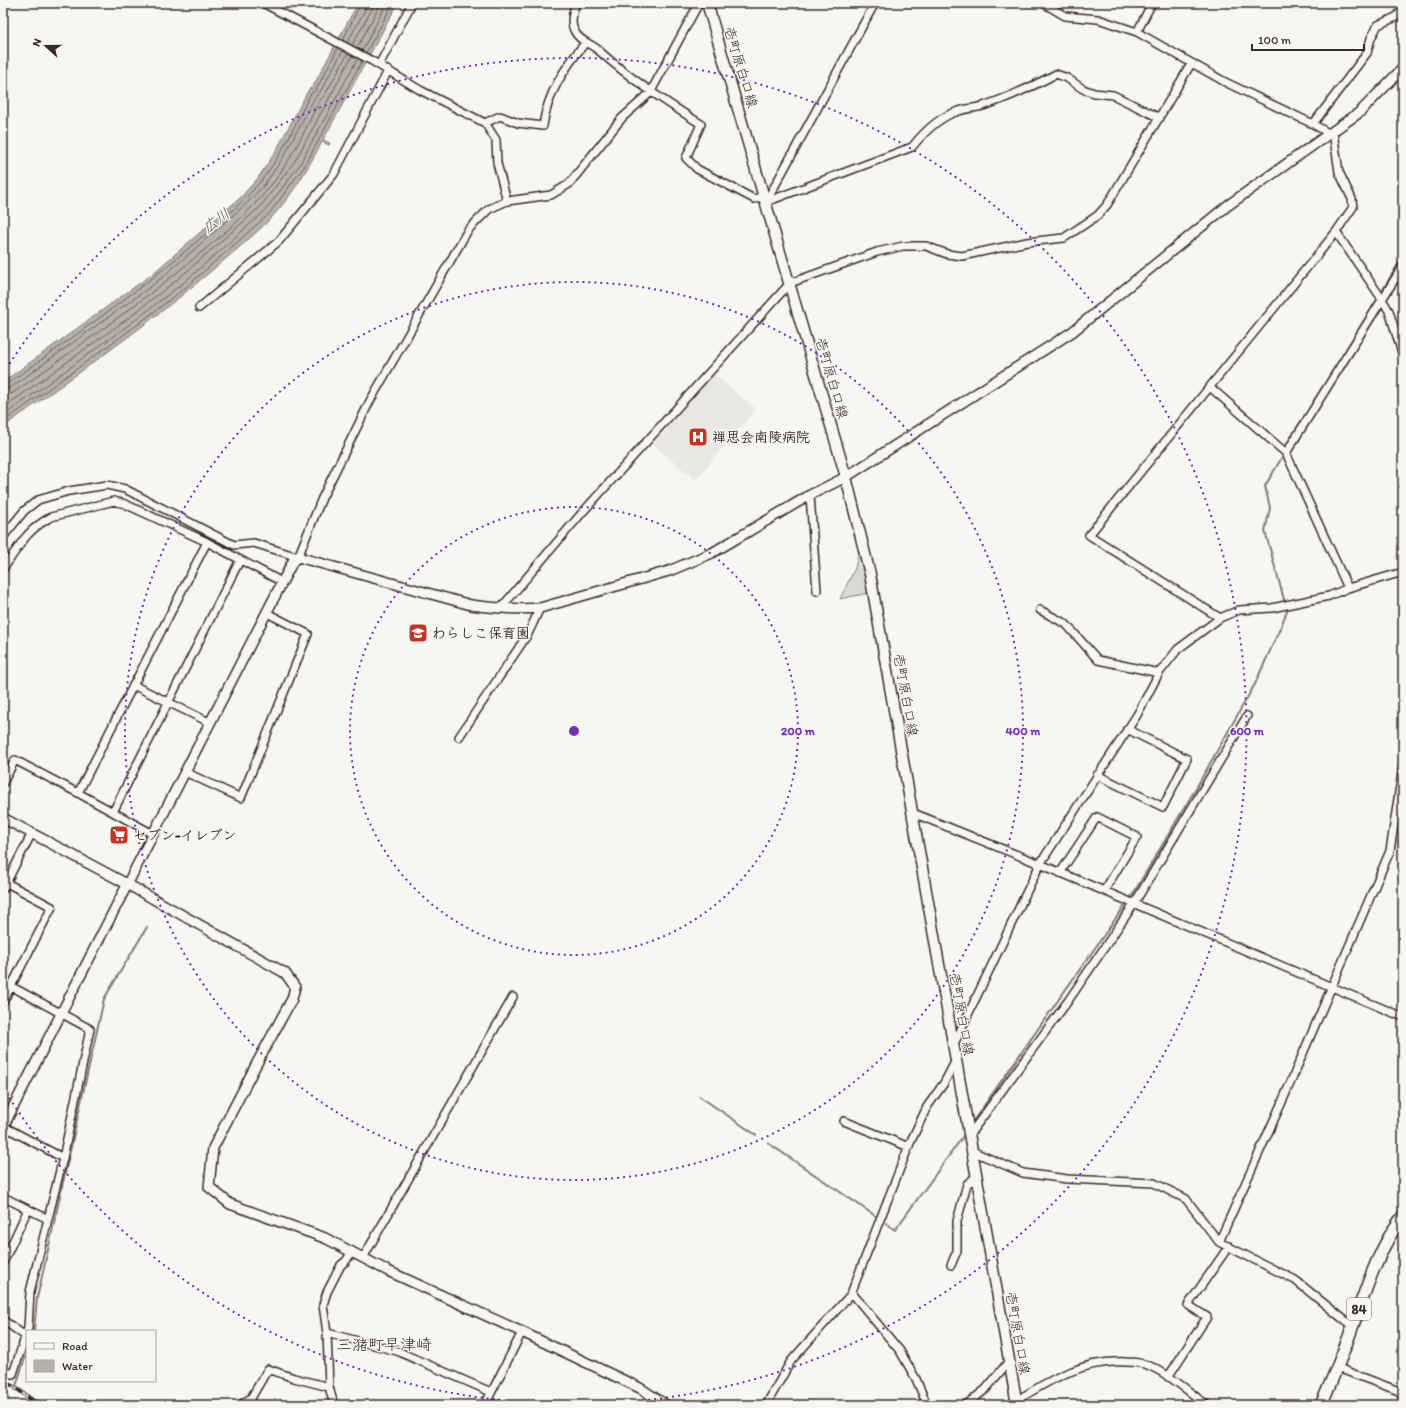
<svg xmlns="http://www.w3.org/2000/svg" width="1406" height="1408" font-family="Itim,'Klee One',sans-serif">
	<rect width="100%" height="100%" fill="#f6f6f2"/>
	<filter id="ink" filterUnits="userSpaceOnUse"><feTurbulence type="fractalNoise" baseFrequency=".025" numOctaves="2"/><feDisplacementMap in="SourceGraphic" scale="8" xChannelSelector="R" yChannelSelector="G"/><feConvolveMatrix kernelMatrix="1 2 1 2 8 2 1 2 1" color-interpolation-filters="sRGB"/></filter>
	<g filter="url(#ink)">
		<path fill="#e8e7e2" d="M713,374l43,35 -61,71 -42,-36z"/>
		<path fill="#dad9d3" stroke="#8a8278" d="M859,551l9,42 -28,6 15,-31z"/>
		<path fill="#b6b0a9" stroke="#857a71" d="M358,3h40l-75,137 7,3 -1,2 -7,-3c-14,26 -30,54 -51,76 -18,19 -40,36 -61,54 -66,56 -137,105 -207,155v-45l148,-107 90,-78 17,-19 18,-27 33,-62 3,-1z"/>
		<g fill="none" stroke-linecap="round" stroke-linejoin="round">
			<path stroke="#6c6056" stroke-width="1" d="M343,40l18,-37
				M347,43l19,-35v-5
				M352,45l19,-34 2,-8
				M357,48l24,-45
				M362,51l25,-48
				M366,53l27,-50
				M3,385l4,-1c62,-44 124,-87 182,-136 25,-21 50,-41 71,-66 22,-26 36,-59 51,-89l5,-3 22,-42
				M3,390l7,-2 147,-106 90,-79 18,-19 19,-28 31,-59 5,-5 23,-42
				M3,396l10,-3c62,-44 125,-88 183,-136 26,-22 52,-43 73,-69 21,-26 36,-57 50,-87l6,-6 23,-42
				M3,408l124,-89 51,-40 82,-72 35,-46 57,-105
				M3,416l127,-92 52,-40 83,-73 35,-47 58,-106
				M3,422l130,-94 52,-40 83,-73 36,-48 58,-106"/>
			<path stroke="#857a71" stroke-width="2" d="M1381,293l22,-37
				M1329,378l50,-81
				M1284,454l-19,32 5,22 -5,23 20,72
				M699,1096l57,39
				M971,1124l162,-230 62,-104 60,-106 24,-53 8,-20 -1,-4
				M768,1143l109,74
				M886,1223l9,7 69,-95
				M34,1331l3,-33 6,-26 61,-273 43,-72
				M27,1352l-11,34 21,16 -2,3"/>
			<g stroke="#3b2a1e" stroke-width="10">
				<path id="minor" d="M263,3l109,58 48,29 65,33 11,17 1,23 10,38
					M576,3c-3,8 -6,19 -2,27 4,10 15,13 23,19 32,29 67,52 104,75l-15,34 11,11 57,30 11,-3
					M1043,3l22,13 33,3 39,13 88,50 88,42 17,10
					M1137,32l15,-29
					M379,65l33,-62
					M485,123l15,-7 18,7 25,3c4,-32 22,-59 43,-84
					M1313,124l54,-71 4,-15 7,-13 18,-8 7,-8
					M766,202l146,-55c12,-15 28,-31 47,-36 8,-3 17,-3 24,-5 25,-8 50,-20 73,-32l11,4 16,11 11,4 19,2 47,23
					M766,202l109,-199
					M1336,232l46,67 7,12 14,45
					M199,308l80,-67 55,-67 54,-103
					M1210,387l76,66 62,135
					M1286,453l117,-187
					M810,495l7,96
					M3,537l21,-26 14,-11 31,-9 38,-6 18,4 109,56 20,-2 44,14 24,-59 48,-97 98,-171 21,-21 18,-8 44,-6 18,-11 53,-66 28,-25 49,-90
					M3,569c17,-23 22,-38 48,-52l63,-16 11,3 82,38 75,40
					M500,609l81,-95 209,-231 87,-31 26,-6h23l21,8 15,2 65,-14 37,-4 33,-22 10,-11 84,-141
					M1040,610l26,14 32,36 61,13
					M1220,618l-131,-83 247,-303 17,-25 -1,-8 -13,-27 -6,-40
					M133,685l78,38
					M459,737l69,-103 12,-26
					M185,772l56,26 67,-164 -41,-21
					M1097,775l66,32 24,-48 -60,-30
					M3,783l12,-23 63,33 129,-251
					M78,793l75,41
					M113,812l127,-252
					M913,813l127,51 363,153
					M1060,873l37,-56 40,20 -33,54
					M3,881l49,26 -49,95
					M3,889l29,-56
					M3,982l87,47 -27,129 -33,134 -2,36 -15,46h-3l-7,-5
					M954,1044l86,-180 97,-149 22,-42 19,-24 42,-31 19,-8 33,-2 57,-12 19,-8 55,-16
					M844,1121l65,26
					M3,1126l60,32
					M970,1134l98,-133 66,-97 113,-188
					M972,1151l51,22 44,6 87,4 32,16 33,43 76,38 58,47
					M3,1197l45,22
					M1219,1242l67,-149 104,-242 13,-85
					M363,1258l150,-261
					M3,1263l25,-54
					M951,1265l6,-14v-30l10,-37 10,-8
					M3,1320l22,16
					M327,1333l70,18 94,41
					M1338,1368l61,23 4,7
					M1168,1377l39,-60 -19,-12 41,-59
					M1016,1401c33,-21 69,-42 110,-39 8,0 18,1 26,5 20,9 38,26 55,38
					M240,1405l11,-7 17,-29 26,9 35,9
					M334,1405l-5,-18 -2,-54 -4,-28 4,-13 14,-27 5,-4 6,-10
					M485,1405l37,-73
					M766,1405l25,-44 61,-68
					M927,1405l-11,-26 -16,-28 -48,-58v-2l58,-148 17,-36 17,-24 12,-23
					M966,1405l20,-16 23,-28"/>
			</g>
			<g stroke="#3b2a1e" stroke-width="12">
				<path id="tertiary" d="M3,818l124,66 158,89 10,14 -3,12 -35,64 -44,85 -4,39 21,17 95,34 63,33 134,61 118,56 26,17
					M3,1127l290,-566 5,-4 173,48c23,3 45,5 69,3l129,-37 43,-18 98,-58 36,-18 226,-145 155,-126 133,-94 43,-44"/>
			</g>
			<g stroke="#3b2a1e" stroke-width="13">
				<path id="secondary" d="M707,3l139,474 24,97 147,831"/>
			</g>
			<g stroke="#3b2a1e" stroke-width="14">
				<path id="primary" d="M1321,1405c11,-25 22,-51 31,-77 14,-39 26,-79 51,-112"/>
			</g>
			<use href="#minor" stroke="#f6f6f2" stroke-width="7"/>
			<use href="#tertiary" stroke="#f6f6f2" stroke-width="9"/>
			<use href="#secondary" stroke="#f6f6f2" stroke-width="10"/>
			<use href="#primary" stroke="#f6f6f2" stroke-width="11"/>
			<g stroke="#3b2a1e" stroke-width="3.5">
				<path id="rail" d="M3,1379l36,26"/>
			</g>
			<use href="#rail" stroke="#f6f6f2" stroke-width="2" stroke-dasharray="6" stroke-linecap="butt"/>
		</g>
	</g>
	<g fill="none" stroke="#7b2cbf" stroke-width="2" stroke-dasharray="2 4">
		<circle cx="574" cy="731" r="224"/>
		<circle cx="574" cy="731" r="449"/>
		<path d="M3 374A673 673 0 1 1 3 1088"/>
	</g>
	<defs>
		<g id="hospital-square" transform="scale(1)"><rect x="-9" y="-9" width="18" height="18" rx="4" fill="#c8321e" stroke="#f6f6f2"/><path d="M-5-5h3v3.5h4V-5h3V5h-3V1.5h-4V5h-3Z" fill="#fff"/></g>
		<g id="school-square" transform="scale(1)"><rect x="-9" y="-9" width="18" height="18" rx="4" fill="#c8321e" stroke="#f6f6f2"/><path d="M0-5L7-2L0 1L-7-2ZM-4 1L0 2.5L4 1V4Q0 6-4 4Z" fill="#fff"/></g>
		<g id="supermarket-square" transform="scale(1)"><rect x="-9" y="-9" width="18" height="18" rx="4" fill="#c8321e" stroke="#f6f6f2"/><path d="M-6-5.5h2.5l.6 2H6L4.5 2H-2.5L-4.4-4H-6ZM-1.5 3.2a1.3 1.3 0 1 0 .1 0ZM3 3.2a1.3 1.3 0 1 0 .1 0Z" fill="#fff"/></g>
	</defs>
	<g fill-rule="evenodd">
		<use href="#hospital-square" x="698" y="437"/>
		<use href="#school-square" x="418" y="633"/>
		<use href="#supermarket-square" x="119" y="835"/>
	</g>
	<g text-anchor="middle" stroke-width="3" stroke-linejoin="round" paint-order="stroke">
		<rect fill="#f6f6f2" stroke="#73675e" stroke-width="1" x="1347" y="1298" width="24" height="22" rx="3"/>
		<g font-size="13" font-weight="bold" fill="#3b2a1e">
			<text x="1359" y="1314">84</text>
		</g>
		<g font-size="14" fill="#3b2a1e" stroke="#f6f6f2">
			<text transform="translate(741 67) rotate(73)" y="5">壱町原白口線</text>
			<text transform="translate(832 378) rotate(74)" y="5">壱町原白口線</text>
			<text transform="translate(906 695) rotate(80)" y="5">壱町原白口線</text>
			<text transform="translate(962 1014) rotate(80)" y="5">壱町原白口線</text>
			<text transform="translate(1018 1333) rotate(80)" y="5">壱町原白口線</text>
		</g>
		<g font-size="14" font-weight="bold" fill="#3b2a1e" stroke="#f6f6f2" text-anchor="start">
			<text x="712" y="442">禅思会南陵病院</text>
			<text x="432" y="638">わらしこ保育園</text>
			<text x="133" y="840">セブン-イレブン</text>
		</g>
		<g font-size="15" font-style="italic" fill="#605248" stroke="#f6f6f2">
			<text transform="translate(216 221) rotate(-37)" y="5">広川</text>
		</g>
		<g font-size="16" fill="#3b2a1e" stroke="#f6f6f2">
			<text x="384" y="1350">三潴町早津崎</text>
		</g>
	</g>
	<circle cx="574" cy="731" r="6" fill="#7b2cbf" stroke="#f6f6f2" stroke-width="2"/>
	<g font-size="12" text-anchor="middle" font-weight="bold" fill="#7b2cbf" stroke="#f6f6f2" stroke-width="3" stroke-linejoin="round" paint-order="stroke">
		<text x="798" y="735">200 m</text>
		<text x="1023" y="735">400 m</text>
		<text x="1247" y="735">600 m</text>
	</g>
	<rect width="1406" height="1408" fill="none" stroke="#f6f6f2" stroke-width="16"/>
	<rect x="8" y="8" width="1390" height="1392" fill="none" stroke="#3b2a1e" stroke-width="1.5" filter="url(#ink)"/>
	<rect x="26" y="1330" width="130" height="52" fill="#f6f6f2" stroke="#aba49d"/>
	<rect x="34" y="1343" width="20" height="6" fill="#f6f6f2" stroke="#aba49d"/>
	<text x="62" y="1350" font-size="12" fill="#3b2a1e">Road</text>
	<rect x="34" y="1360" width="20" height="12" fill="#b6b0a9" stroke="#aba49d"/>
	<text x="62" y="1370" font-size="12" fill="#3b2a1e">Water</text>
	<g transform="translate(46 46) rotate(291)" stroke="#f6f6f2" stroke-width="3" paint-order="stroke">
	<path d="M0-3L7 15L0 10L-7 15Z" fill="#3b2a1e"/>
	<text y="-6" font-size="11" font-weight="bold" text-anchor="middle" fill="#3b2a1e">N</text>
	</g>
	<path d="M1252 44v6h112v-6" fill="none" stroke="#3b2a1e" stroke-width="2"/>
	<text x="1258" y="44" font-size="12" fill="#3b2a1e" stroke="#f6f6f2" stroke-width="3" paint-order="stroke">100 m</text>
</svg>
